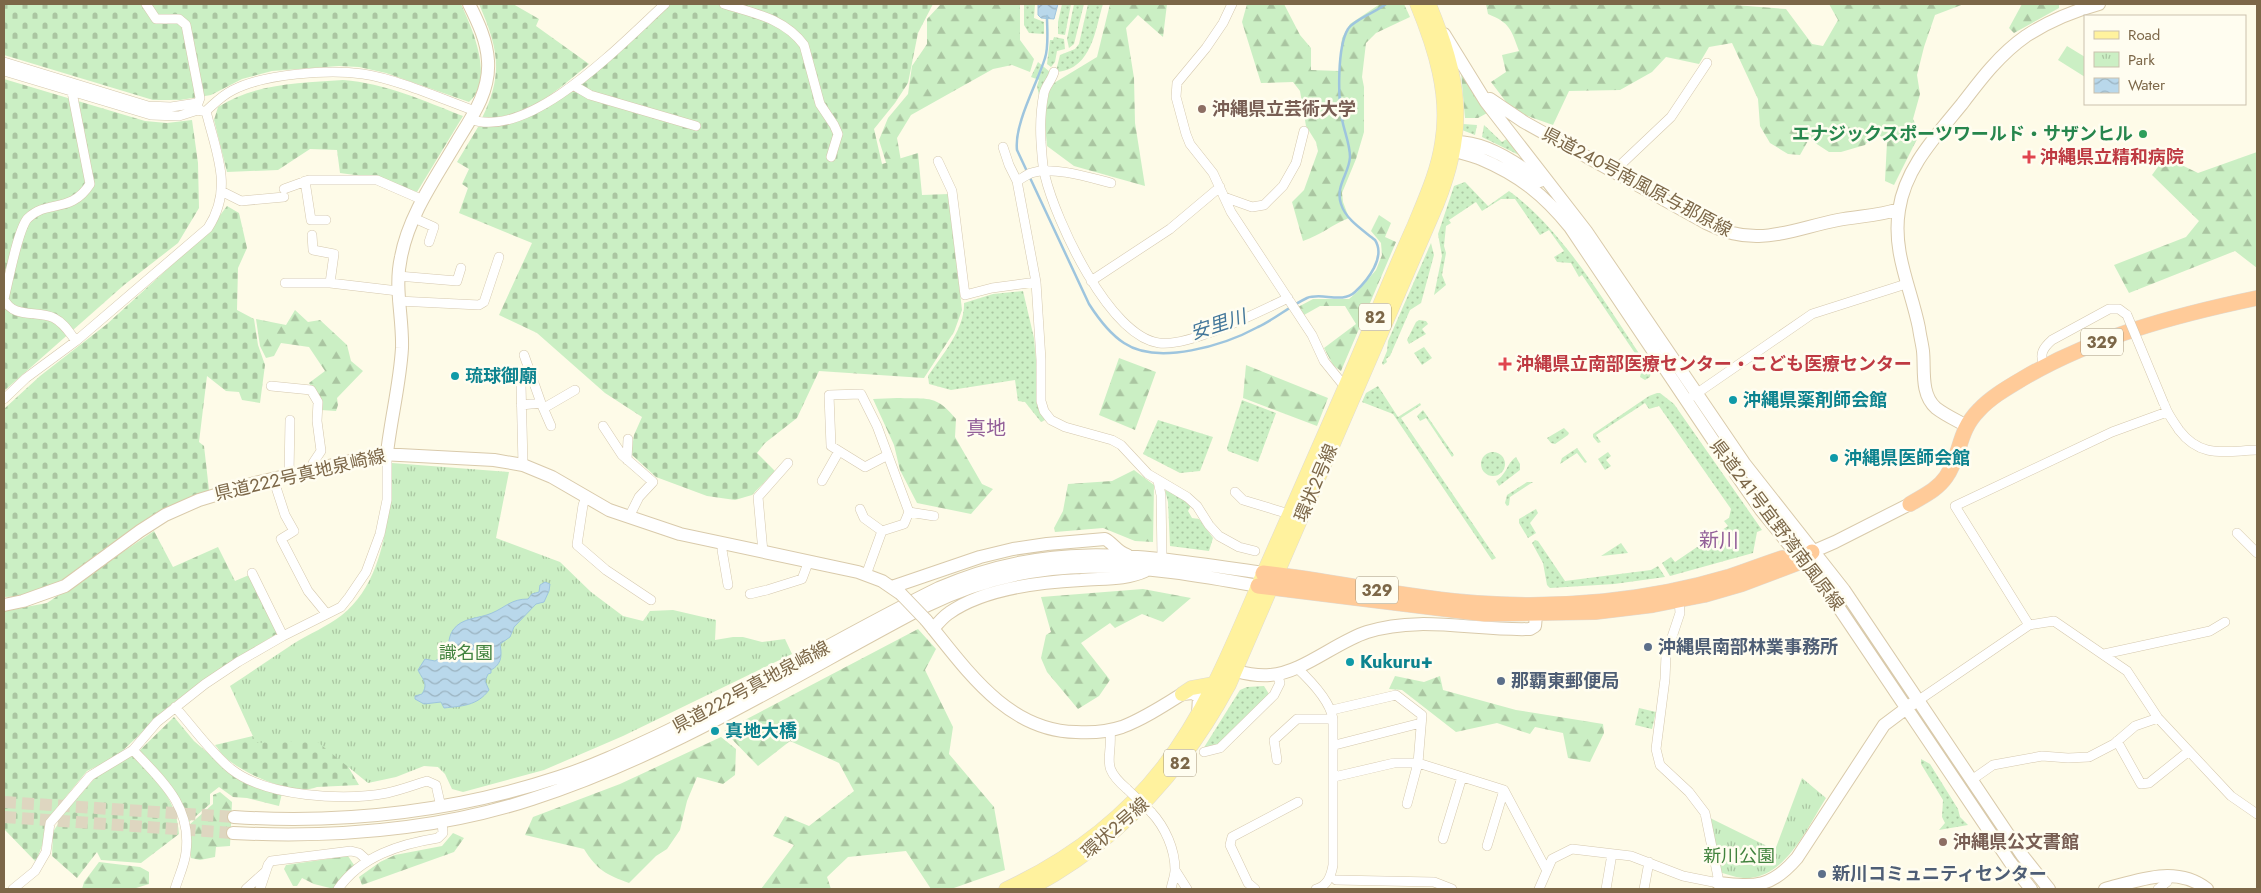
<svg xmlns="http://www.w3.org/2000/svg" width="2261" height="893" font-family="Jost,'Noto Sans JP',sans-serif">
	<defs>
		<pattern id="grass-dots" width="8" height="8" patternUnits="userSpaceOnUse" patternTransform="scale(1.25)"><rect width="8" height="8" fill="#cbefc4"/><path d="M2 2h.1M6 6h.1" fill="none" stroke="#aac5a1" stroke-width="1.8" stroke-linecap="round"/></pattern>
		<pattern id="forest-firs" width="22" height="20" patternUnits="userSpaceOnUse" patternTransform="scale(1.25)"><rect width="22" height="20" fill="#cbefc4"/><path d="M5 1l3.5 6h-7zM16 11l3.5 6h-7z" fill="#aac5a1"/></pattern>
		<pattern id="cemetery-stones" width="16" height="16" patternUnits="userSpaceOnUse" patternTransform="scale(1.25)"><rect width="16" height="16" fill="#cbefc4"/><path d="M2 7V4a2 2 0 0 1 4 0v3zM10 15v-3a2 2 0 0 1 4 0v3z" fill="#aac5a1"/></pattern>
		<pattern id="park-tufts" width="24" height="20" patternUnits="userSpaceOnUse" patternTransform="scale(1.25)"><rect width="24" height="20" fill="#cbefc4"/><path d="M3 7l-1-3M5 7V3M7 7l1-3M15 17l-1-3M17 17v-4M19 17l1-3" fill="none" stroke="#aac5a1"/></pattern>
		<pattern id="water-waves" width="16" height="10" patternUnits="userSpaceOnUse" patternTransform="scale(1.25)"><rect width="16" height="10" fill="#b9d8eb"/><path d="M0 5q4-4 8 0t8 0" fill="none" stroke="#9bb3c0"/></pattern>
	</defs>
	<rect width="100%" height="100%" fill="#fefbe8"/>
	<path fill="url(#grass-dots)" d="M1024,4h11l-1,14 10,4v12l-15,-1 -5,-8z
		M1062,4h9l-6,31 -7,-1v-12z
		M1074,4h10l-10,40 -5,4 -2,-9z
		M1088,4h15c-8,26 -11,64 -45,68l-2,-1 4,-16 15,-6 4,-5z
		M1054,37l10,2 1,10 -8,2 -2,11 -4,5 -4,-3 3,-24h3z
		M1038,62l12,10 -10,28 -3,-14 2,-6 -8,-3z
		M1463,124l14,1 -2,10 -13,-5z
		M1484,125l18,17 6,-4 11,17 -37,-18z
		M1465,182l23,24 21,-15c59,43 100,120 142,180l-1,6 -5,3 -5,-3 3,-12 -61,-90 -3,2 -8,-14 -14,-1 -3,-5 10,-6 -15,-21 -9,5 -25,-36h-14l-19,12 -6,-9 -27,18 2,3 -5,3 -2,20 2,7 -4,22 4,10 -12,10 8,-39 -4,-22 16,-48z
		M1431,243l3,12 -13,48 -11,7 -20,46 -4,3 1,3 -4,3 -1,-2 5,-12 1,-10z
		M1023,291l11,47 3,33 -1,31 9,18 -4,2 -16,-20 -7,-1 -3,-21 -64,10 -22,-6 -1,-8c14,-21 37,-47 36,-73l29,-9z
		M1419,320l7,1 2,3 -6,5 4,5 -17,10 -2,-4 9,-18z
		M1424,347l8,11 -10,7 -8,-12z
		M1378,386l20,31 22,-14 1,2 -20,13 95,140 -4,2 -99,-146 -31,-12 4,-9z
		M1657,393h3l14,11 88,126 -5,2 -4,21 -83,23 -8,-13 9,-6 4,5 53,-36 -4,-5 5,-3 2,-9 -72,-103 -10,3 -4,-6 -49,32 5,7 -3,1 -5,-6v-3l56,-38z
		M1242,400l34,13 -18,49 -30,-11 -1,-3z
		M1423,410l31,45 -2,2 -26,-39 -6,3 -3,-5z
		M1158,420l55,17 -13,34 -20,2 -37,-19z
		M1564,428l5,5 -1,2 -13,9 -4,-1 -4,-5z
		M1577,448l10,14 -2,1 -8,-10 -17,11 2,-6z
		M1481 464a12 12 0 1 1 24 0a12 12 0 1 1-24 0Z
		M1608,452l3,4 -5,4 5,6 -6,4 -7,-11z
		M1516,457l4,7v6l-21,16 -3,-5c12,-8 10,-17 20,-24z
		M1527,482h6l-23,15 -1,8 -2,1 -2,-3 2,-8z
		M1165,490l17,8 9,8 -3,5 4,7 7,1 14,19 -4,13 -39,-5 -2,-44z
		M1536,509l2,4 -8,10 6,10 -8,5 -9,-15v-4z
		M1535,540l3,1 27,40 86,-11 7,-4 7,11 -51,7 -64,4 -3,-3 -4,-22 -11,-20z
		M1621,543l7,10 -27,3z
		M1264,686l5,8 -51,50 -15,5 37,-59 7,-3z
		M1639,708l17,4 -4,17 -17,-4z
		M1921,759l9,5 28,45 2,8 8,8 -29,5 6,-7 -3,-6 1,-17 -22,-36z"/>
	<path fill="url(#forest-firs)" d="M941,4h79v36l14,19 -4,13 -18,-7 -19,4 -82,46 -14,23 5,29 -10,15 -13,-42 9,-22 20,-24 4,-28 15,-22v-25z
		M1110,4h57l-4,33 -25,-22 -12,13 8,50 1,45 10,63 -71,-20 -27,-20 -2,-21 1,-33 8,-9 43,-26z
		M1247,4h37l16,31 11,13v22l28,1 3,-33 8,-14 30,-20h24l6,13 -34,16 -10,10 -4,34 2,10v45l-8,27 -14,34 1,9 6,16c-18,7 -28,17 -46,23l-11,-39 12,-12 14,-39 -2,-9 -10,-16 -6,-35 -7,-9 -32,1 -19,-61z
		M1486,4h235l65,5 26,35 11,2 15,-26 -9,-16h135l-29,11 -11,32 -7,28 3,19 -7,25 7,14 -26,52 -9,-4 2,-39 -12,-11 -10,14 -24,7h-12l-20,-13 -9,16 -12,-1 -18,-11 -10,-17 -2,-27 -26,-56 -23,4 -10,17 -33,-7 -14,15 -32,18 -51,1 -16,34 -40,-14 -22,-29 15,-10 -4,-17 17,-4c-8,-22 -9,-28 -31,-37z
		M2022,4h37v4l-45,25 -5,-5z
		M1461,73l28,39 -11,6h-13z
		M2257,152v116l-22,-17 -106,42 -15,-28 72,-28 13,-16 -47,-46 13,-18 33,16z
		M1379,215l12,8 -6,14 11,5 -55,129 -8,-6 -9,-17 32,-24 -11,-18h-25l-16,9 -6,-8 15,-8h36l8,-7 19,-22 6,-15 -1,-12 -10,-12z
		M295,310l13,12 12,-2 27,25 4,16 12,10 -26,27 1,7 -2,6 -15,-1 -2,-11 -10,-16 16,-12 -16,-24 -28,-4 -7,13 -8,2 -6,-12 -4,-27 30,6z
		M1119,358l37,14 -21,58 -36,-15z
		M1246,365l82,33 -11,28 -74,-28z
		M897,398c30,1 39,-4 59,21l-1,18 27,47 11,5 -22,25 -54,-11 -17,-33 -6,-25 -21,-46z
		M1134,470l20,15 -1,57 -18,-1 -32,-13 -48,4 -1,-4 9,-17 5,-27 44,-3z
		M1143,589l48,9 -28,24 -21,-8 -27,14 -5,-5 -29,20 29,37 -11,16 -21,13 -31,-37 -6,-14 5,-23 5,-3 -10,-35z
		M918,629l18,20 -11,21 28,57 -4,27 45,53 11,63 -54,19h-20l-25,-38 -58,6 -21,20 4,12h-70l33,-44 -21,-9 12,-20 24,10 45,-35 -15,-28 -49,-22 -32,25 -34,-35z
		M1395,676l29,6 16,-6 3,14 73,20 87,14 1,9 -14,29 -22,-4 -5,-25 -28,-6 -5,7 -33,-11 -41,9 -54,-42 -13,-1z
		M721,737l15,12 -1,26 -12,9 -26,-7 -10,24 -7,29 -13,19 -11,7 -27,27c-22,-8 -32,-13 -45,-34l-59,-14 8,-18 87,-33z
		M220,792l12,10 -2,44 -14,1 -1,10 -15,3 -9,-2 -2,-33 24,-21v-9z
		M453,833l11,5 -10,14 -92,33 -3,-8 21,-15 15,-7 47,-9z
		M348,856l6,9 -20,24 -20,-5 -12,-6 -5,8h-4l-9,-17 2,-4z
		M99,862l41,5 9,5v12l-16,5h-51l2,-7z"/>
	<path fill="url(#cemetery-stones)" d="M4,4h457c11,24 34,75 8,98l-83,-29 -27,-6 -20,-1 -67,5 -30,8 -31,16 -31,5h-27l-149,-45z
		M479,4h34l26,15 -3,7 53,38c-34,28 -61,54 -107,54 22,-45 16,-70 -3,-114z
		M669,4h264l-15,29 -10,50 -13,20 -21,26 8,35 36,-11 4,42 27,-1 13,116 -8,22 -30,46 -105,-7 -22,47 -32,25 -8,10 18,18 -23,24 -17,5 -28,-4 -51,-19 -25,-23 3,-19 8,-18 -37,-24 -68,-60 -38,-18 33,-72 -73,-30 9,-25 -6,-4 7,-15 -12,-7 21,-35 36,-5 22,-9z
		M4,79l141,42 22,2 25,-3 6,43 1,45 -21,35 -54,42 -120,106z
		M343,80c42,3 81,21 120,36l-46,76 -40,-14 -37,-5 -3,-23 -27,-1 -32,21 -51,2 -13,-52 4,-13c39,-24 81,-24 125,-27z
		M227,206l12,7 8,35 -9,20 -1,42 17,9 4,26 7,20 -5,38 -18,-3 -3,-8 -13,-1 -19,-15 -8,66 5,4 5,44 -149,95 -36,11 -20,1v-188l36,-33 67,-52 99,-90z
		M154,531l19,36 45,-20 17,34 14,-6 29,58 -54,33 -51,37 -57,54 -29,14 -42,51 -2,21 -7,19 -32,-33v-218l43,-8z
		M174,717l20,24 28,24 60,28 -3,13 -32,-8 -14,-1 -14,-10 -9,7v10l-21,18c-15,-35 -23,-45 -50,-71z
		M257,735l59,2 27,21 16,27 -42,2c-23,10 -75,-14 -92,-30 -4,-3 -6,-8 -10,-12z
		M133,754c22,25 44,45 46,80l-38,29 -40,-3 -4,-8 -20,26 -25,-22 1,-24 13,-21 36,-41z"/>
	<path fill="url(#park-tufts)" d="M392,463l117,9 -13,66 64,24 31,30 32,24 20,5 7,-10 23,-1 43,10 -1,20 18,-3h10l19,5 23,-3 7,15 -169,82 -79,34 -81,22 -11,-3 -7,-15 -7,-7 -14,-1 -28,11 -28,6 -53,-43 -59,3 -26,-57c21,-14 42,-28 63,-42 16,-10 35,-18 49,-29 43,-34 48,-103 50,-152z
		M1802,778l24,20c-18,28 -39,77 -76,80 -10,1 -21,-3 -31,-6l-9,-54 65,32z"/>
	<path fill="#cbefc4" d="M2067,46l18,11v20l-27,-17z"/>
	<path fill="url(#water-waves)" stroke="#9ec5de" d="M1038,4h20l-4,15 -13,-1 -3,-3z
		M545,582l5,2 -1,7 -5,11 -8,2 -22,23 -4,10 -10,7c2,11 2,20 -9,26v3l-3,1 -3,7 4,9c-12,16 -27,16 -45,18l-3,-6 -17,2 -9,-5v-3l7,-2c7,-11 0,-15 -4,-24l7,-11 10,2 8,-5h5c1,-7 -1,-17 5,-26 9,-13 26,-11 39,-17 14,-6 19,-14 36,-14l4,-5 7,-2 1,-7z"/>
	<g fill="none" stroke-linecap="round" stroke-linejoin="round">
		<path stroke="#9ec5de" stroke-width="2.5" d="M1047,16c0,14 2,30 -2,42 -8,26 -31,66 -28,92l72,154c9,14 21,30 35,39 34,23 101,2 134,-16 17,-8 32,-21 49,-29 15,-6 35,6 48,-6 13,-12 31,-35 20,-52 -12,-10 -29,-20 -34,-36 -6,-18 8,-30 9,-47 0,-13 -6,-26 -8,-38 -4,-21 -5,-72 6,-90 5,-9 28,-17 38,-25"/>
		<path stroke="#ded6c0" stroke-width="12" stroke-dasharray="12 6" stroke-linecap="butt" d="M4,802l230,15
			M4,817l229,16"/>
		<g stroke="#d5c8ae" stroke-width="10">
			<path id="street" d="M146,4l10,15h23l7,6 14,73 -3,8 4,5h5c9,-8 15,-15 27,-21 31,-16 95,-21 130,-16 34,5 79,25 112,37
				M724,4c29,9 60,14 80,41l16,59 14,21 4,9 -7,23
				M1232,4l-9,19 -17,25 -29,35 -1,14 10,37 4,10 23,29 18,39 81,123 12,26 21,26
				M4,62l144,44 23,1 26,-4
				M4,71l147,44 28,1 19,-6
				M1054,72c-2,8 -8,13 -10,21 -3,15 -4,33 -3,49 1,11 1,23 4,34 11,45 64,160 114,167 30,4 100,-31 129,-45
				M573,85l17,10 106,31
				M72,92l18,92c-19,30 -42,15 -62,34 -10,10 -20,65 -24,81 9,20 33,11 50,19 10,5 15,14 22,23
				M470,119c60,23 154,-78 195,-115
				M1003,147l6,18 8,16
				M938,161l14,30 13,104 27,-7 44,-6
				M1614,171l57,-54 36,-54
				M305,181l6,39h15
				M1111,183c-23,-6 -58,-17 -80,-10 -5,2 -10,6 -14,8l19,101 5,78v41l3,10 7,9 14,7 47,13 9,5 27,29 39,23 10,9 12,19 10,11 20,11 16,4
				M284,189l25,-9h68l46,20
				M221,191l20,10 43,-4
				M1224,197l28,10 12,-2 19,-19 13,-23 8,-32
				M414,218l20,9 -5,15
				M312,235l1,15 21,4 -4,29
				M398,276l59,5 4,-13
				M1091,281l79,-52 50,-42
				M285,283h45l68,8
				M398,301l81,4 5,-3 15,-45
				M524,355l17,48 10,23
				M2044,366c-5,-12 -1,-18 8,-26l57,-31h10l8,6
				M521,384l2,81
				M271,386l40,4 7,12 -1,19 4,30 -8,12 1,7
				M1693,396l119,-82 94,-30
				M4,399l22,-21 50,-37 132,-113c26,-40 8,-75 -2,-117
				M521,405l20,-2
				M2165,406c3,9 9,16 14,24 22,29 46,21 78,20
				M544,408l31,-18
				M603,426l19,29 31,27 -14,15 -10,20
				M627,460l1,-21
				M289,474l1,-54
				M273,478l12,37 9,16 -13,8 27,52 18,22
				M822,481l17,-30
				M1158,481l3,14 1,63
				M1235,492l8,8 46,14
				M586,497l-3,8 -6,40 29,25 45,30
				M860,509l4,9 18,13
				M909,512l25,4
				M2237,533l20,20
				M723,543l-1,7 6,35
				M763,552l-5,-55 30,-34
				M252,573l31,63
				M866,575l16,-44 22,-7 5,-12 -32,-86 -16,-32 -32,1 2,51 34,21 23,-12
				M750,594l17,-4 35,-11 6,-16
				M1679,600l1,13 -14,42 -1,24 -9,70 4,16 29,27 16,21 15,74
				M2029,625l-74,-119 157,-74 55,-20
				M2104,654l106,-23 15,-9
				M1296,667c14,13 34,33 37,52v146c-2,12 -6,21 -17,24
				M1919,700l110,-75 25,-4 73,50 31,47 73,78 26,18
				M175,707c18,20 36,46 56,62 35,28 113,32 156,24 14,-3 27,-8 40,-12l9,4 5,22
				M1332,710l64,-15 26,20 -4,48 -11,41
				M1110,730c3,30 -11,35 17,59
				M2117,741l24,43 8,-1 40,-32
				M1335,745l86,-22
				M133,750c28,30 59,56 53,102 -1,12 -8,26 -11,37
				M1204,752l16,-4 54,-53 6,-12 -3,-9
				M1277,760l-3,-20 23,-21h36
				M1334,777l60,-14h24l86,27 42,79
				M1973,779l20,-14 49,-9 26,2 21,-1 25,-13 21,-18 23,-8
				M1151,812c14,15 24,37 24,58 0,6 -3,13 -4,19
				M1443,839l19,-62
				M1487,846l17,-56
				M1175,870l12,19
				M1336,880l98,2 18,7
				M13,889l22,-18 11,-19 4,-29 40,-47 43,-26 24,-28 48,-38 33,-22 45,-26 58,-29 8,-10 17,-25 14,-38 7,-34v-47
				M246,889l19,-17
				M260,889l8,-24 3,-4 80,-10 8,2 9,8
				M338,889c23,-33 62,-45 100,-51l5,-5 -1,-11
				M1255,889l-7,-6 -18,-38 2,-8 66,-35
				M1539,889l13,-30 20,-10 59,7 52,20 35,7
				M1606,889l6,-35
				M1644,889l5,-27
				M2158,889l9,-7 2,-6"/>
		</g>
		<g stroke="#d9caab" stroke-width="14">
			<path id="secondary" d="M1444,34l42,68 100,129 158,232 100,127 178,265 27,34
				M1490,99l34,23 182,101c50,26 82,7 132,-3 20,-4 41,-4 61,-11
				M1446,143c33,-6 69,18 94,38
				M1445,146c11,7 24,8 36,13 38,16 63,36 89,68l161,240 30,43 72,89 177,263 21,27
				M1965,425c-9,-5 -20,-10 -29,-17 -16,-14 -11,-39 -13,-57 -1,-8 -3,-15 -4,-23 -8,-40 -27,-76 -20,-118 6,-42 37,-74 63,-106 19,-25 38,-50 64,-68 23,-15 47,-25 73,-32
				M387,453c4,-35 13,-70 15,-105 1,-31 -8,-60 -1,-91 8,-43 36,-81 58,-119 15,-24 31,-48 29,-77 -1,-20 -10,-39 -19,-57
				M1812,552l23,-10 75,-38
				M892,587l88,-30 33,-8 34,-5 58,-5c8,4 12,13 22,16
				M4,605l19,-4 42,-15 75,-55 25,-16 34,-15 56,-17 126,-29 113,6 29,5 29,12 57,33 71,24 178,38 24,9 19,13
				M926,620c40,49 81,111 150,112 15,1 31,0 46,-5 21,-8 41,-21 60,-33l11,-1 6,4 -1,17
				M933,629c5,-6 10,-12 16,-16 34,-24 91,-31 132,-33 21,-2 45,0 64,-9
				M1236,671c11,3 23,5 34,4 32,-2 66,-33 97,-43 54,-17 108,-1 163,-3l5,-3 2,-21
				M234,817c110,7 219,-5 325,-40 34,-11 66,-26 98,-41 96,-45 186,-101 282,-148 115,-50 205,-32 324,-15
				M233,833c101,5 202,-2 299,-34 140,-45 264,-125 394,-193 113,-56 212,-42 332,-20
				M1718,883c38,4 53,5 79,-25l87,-133 28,-21
				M2105,889c34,-9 71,-24 102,0"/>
		</g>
		<g stroke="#e0dbd3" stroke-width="15">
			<path id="primary" d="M1182,694l9,-6 22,-4
				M1006,889c60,-28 116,-69 157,-122 45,-58 72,-128 101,-195 27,-63 55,-125 82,-187 23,-53 44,-106 68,-159 11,-27 24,-55 28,-84 8,-47 -7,-94 -25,-138
				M1029,889c88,-46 153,-117 200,-204l208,-481c31,-77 23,-125 -8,-200"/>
		</g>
		<g stroke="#e0dbd3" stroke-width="16">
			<path id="highway" d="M1910,504c13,-8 27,-14 36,-27 16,-23 11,-45 33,-67 12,-13 28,-22 43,-31 71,-42 154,-64 235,-81
				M1263,573c72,8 142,25 214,30 83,6 171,-2 251,-26 18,-6 36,-13 54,-19
				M1258,586l227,28 110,-2 58,-7 51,-10 38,-11 61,-23 9,-9"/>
		</g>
		<use href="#street" stroke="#fff" stroke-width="9"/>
		<use href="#secondary" stroke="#fff" stroke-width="12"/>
		<use href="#primary" stroke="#fff29e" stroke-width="14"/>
		<use href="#highway" stroke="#ffcb99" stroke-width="15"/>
		<g stroke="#d5c8ae" stroke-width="10" stroke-linecap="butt">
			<path id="street-bridge" d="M2127,315l37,89
				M1127,789l24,23"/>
		</g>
		<g stroke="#d9caab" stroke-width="14" stroke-linecap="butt">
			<path id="secondary-bridge" d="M901,594l25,26"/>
		</g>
		<use href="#street-bridge" stroke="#fff" stroke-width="9"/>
		<use href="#secondary-bridge" stroke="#fff" stroke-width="12"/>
	</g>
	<g fill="#8d6e63" stroke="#fffdf0" stroke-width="2">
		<circle cx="1202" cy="109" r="5"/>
		<circle cx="1943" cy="842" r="5"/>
	</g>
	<circle fill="#2e9e5b" stroke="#fffdf0" stroke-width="2" cx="2143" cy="134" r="5"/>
	<g fill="#e0444e" stroke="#fffdf0" stroke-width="2">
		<path d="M2026.5 149.5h5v5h5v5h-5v5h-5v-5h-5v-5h5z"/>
		<path d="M1502.5 356.5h5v5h5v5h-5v5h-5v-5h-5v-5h5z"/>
	</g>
	<g fill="#0f9aa8" stroke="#fffdf0" stroke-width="2">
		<circle cx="455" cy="376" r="5"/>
		<circle cx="1733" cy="400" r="5"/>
		<circle cx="1834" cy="458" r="5"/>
		<circle cx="1350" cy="662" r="5"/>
		<circle cx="715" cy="731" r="5"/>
	</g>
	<g fill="#5c6f8a" stroke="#fffdf0" stroke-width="2">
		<circle cx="1648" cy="647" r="5"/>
		<circle cx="1501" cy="681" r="5"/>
		<circle cx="1822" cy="874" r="5"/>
	</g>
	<g text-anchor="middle" stroke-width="5" stroke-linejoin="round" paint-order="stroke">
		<g fill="#fffdf0" stroke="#a3947a" stroke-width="1">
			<rect x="1359" y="303.5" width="32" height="27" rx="4"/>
			<rect x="2081" y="328.5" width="42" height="27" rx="4"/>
			<rect x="1356" y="576.5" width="42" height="27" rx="4"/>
			<rect x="1164" y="749.5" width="32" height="27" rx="4"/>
		</g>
		<g font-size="16" font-weight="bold" fill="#7c6748">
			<text x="1375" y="323">82</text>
			<text x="2102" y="348">329</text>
			<text x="1377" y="596">329</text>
			<text x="1180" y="769">82</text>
		</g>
		<g font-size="18" font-weight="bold" fill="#785e54" stroke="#fffdf0" text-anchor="start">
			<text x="1212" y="115">沖縄県立芸術大学</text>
			<text x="1953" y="848">沖縄県公文書館</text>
		</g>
		<g font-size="18" font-weight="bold" fill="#27864d" stroke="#fffdf0" text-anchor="end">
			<text x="2133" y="140">エナジックスポーツワールド・サザンヒル</text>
		</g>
		<g font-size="18" font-weight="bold" fill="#be3a42" stroke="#fffdf0" text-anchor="start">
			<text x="2040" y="163">沖縄県立精和病院</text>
			<text x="1516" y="370">沖縄県立南部医療センター・こども医療センター</text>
		</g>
		<g font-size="18" fill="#7c6748" stroke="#fffdf0">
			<text transform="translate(1637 182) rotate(28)" y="6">県道240号南風原与那原線</text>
			<text transform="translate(300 475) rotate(-13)" y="6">県道222号真地泉崎線</text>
			<text transform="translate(1316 483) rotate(-67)" y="6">環状2号線</text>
			<text transform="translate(1777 525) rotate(53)" y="6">県道241号宜野湾南風原線</text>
			<text transform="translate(751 687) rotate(-28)" y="6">県道222号真地泉崎線</text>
			<text transform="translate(1115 828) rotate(-41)" y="6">環状2号線</text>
		</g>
		<g font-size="18" font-weight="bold" fill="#0d838f" stroke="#fffdf0" text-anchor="start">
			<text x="465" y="382">琉球御廟</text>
			<text x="1743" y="406">沖縄県薬剤師会館</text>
			<text x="1844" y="464">沖縄県医師会館</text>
			<text x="1360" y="668">Kukuru+</text>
			<text x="725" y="737">真地大橋</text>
		</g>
		<g font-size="18" font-weight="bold" fill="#4e5e75" stroke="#fffdf0" text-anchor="start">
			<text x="1658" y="653">沖縄県南部林業事務所</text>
			<text x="1511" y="687">那覇東郵便局</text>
			<text x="1832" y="880">新川コミュニティセンター</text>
		</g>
		<g font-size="18" fill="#42833e" stroke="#fffdf0">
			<text x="466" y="659">識名園</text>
			<text x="1739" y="862">新川公園</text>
		</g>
		<g font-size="19" font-style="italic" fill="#42769a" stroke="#fffdf0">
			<text transform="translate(1218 324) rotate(-18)" y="7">安里川</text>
		</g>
		<g font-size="20" fill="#936099" stroke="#fffdf0">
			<text x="986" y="435">真地</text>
			<text x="1719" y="547">新川</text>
		</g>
	</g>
	<rect width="2261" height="893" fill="none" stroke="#7c6748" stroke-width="10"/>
	<rect x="2084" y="15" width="162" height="90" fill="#fffdf0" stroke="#cbc1ad"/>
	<rect x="2094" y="31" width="25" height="8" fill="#fff29e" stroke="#cbc1ad"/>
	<text x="2128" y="40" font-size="15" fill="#7c6748">Road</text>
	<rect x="2094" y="52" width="25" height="15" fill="url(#park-tufts)" stroke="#cbc1ad"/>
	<text x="2128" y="65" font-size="15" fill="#7c6748">Park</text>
	<rect x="2094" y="78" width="25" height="15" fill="url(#water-waves)" stroke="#cbc1ad"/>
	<text x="2128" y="90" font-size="15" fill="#7c6748">Water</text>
</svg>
